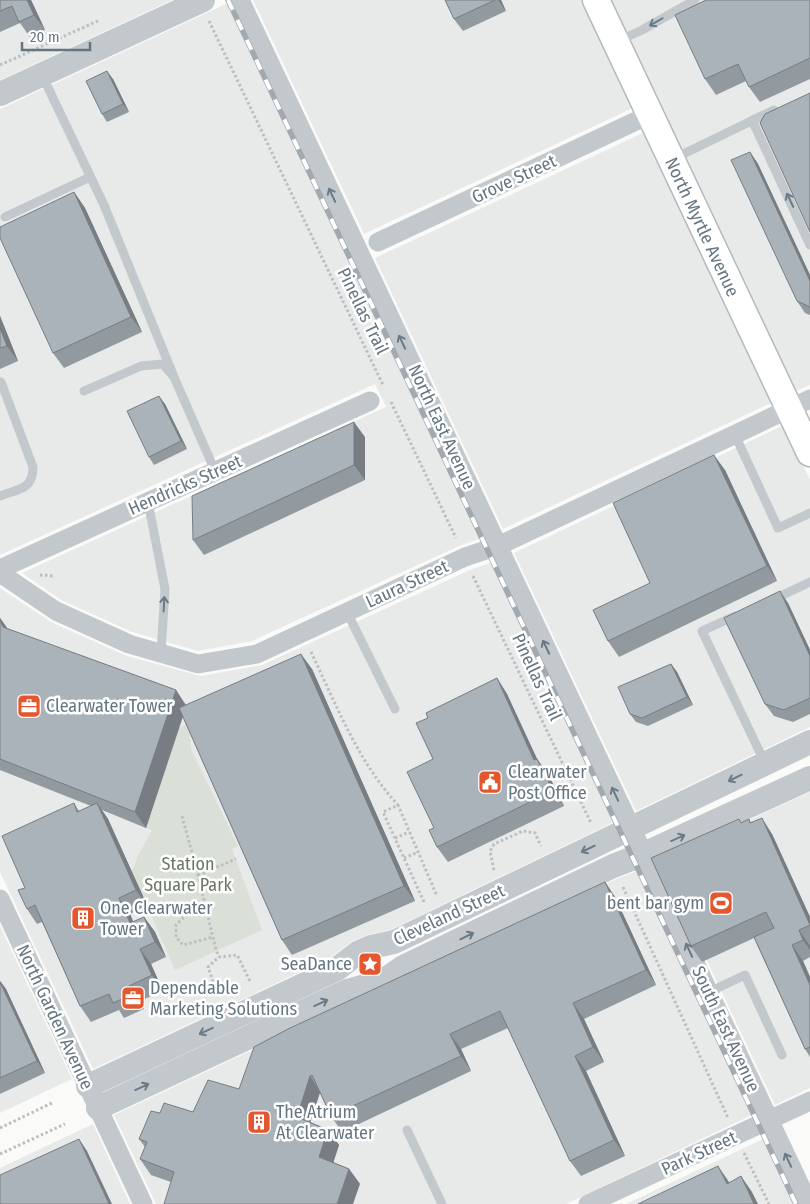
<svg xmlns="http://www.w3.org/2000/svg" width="810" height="1204" font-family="'Fira Sans Condensed',sans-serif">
	<rect width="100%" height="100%" fill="#fafaf8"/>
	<path fill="#e8e9e9" d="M0,0h172l-172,80z
		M253,0h330l50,108 -269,126z
		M609,0h201v385l-16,7z
		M228,3l254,535 -23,8 -207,95 -54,10 -66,-19 -71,-32 -39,-27 364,-166 -11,-23 -375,171v-446z
		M645,132l128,270 -270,127 -128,-271z
		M784,425l26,55v247l-174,84 -122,-258z
		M493,562l123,259 -226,109 -23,5 -13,5 -24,18 -237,111 -93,-197v-284l51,34 76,34 74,20 61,-11 208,-95z
		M810,792v296l-35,17 -115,-244z
		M638,871l116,243 -188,90h-410l-42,-89 238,-112 58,-25 208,-100z
		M0,926l72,153 -72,34z
		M93,1124l37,80h-130v-36z
		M765,1138l31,66h-170z"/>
	<path fill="#dadfd7" d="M189,723l2,26 47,97 -6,3 30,81 -87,40 -43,-98 6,-16 14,-26 -6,-2 33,-100z"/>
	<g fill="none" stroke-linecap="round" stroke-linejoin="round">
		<g stroke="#b3babf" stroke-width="29">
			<path id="secondary" d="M596,0l214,453"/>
		</g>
		<path stroke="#bbbfc2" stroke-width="3" stroke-dasharray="2.5 2.5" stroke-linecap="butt" d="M209,21l174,364
			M0,65l100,-45
			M391,402l65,136
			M40,575l14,1
			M473,576l118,247
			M311,652c25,52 47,110 87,153
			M182,816l16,59 18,75 3,7
			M395,838l14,-6
			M404,858l14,-6
			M494,870l-4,-19 4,-7 29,-13 12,2 6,13
			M198,875l38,-16
			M623,887l105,231
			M424,902l-41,-90 15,-7 39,91
			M205,905l-16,7 -13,13v12l7,8 30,-8
			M218,996l-10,-29 11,-10 18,-2 13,26
			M0,1128l54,-26
			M744,1153l25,51
			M0,1154l65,-30"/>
		<path stroke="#c3c8cc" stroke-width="9" d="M618,41l24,-11 53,-30
			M42,75l62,130 70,172
			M752,120l58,125
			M673,159l101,-49
			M5,217l85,-40
			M84,391l57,-25 22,-2 11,13 41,94
			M735,435l43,93 32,-15
			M0,496c18,-7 33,-6 33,-29l-32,-85
			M148,502l17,87 -4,64
			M772,600l38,-18
			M347,612l48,97
			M735,616l-33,15 63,132
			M709,992l36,-17 37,80
			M407,1130l35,74"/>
		<path stroke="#c3c8cc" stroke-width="19" d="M240,0l569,1204
			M378,242l271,-127
			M0,569l370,-168
			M0,573l56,38 73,33 69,20 59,-10 208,-97 33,-11 312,-147
			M0,899l143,305
			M588,1204l222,-103"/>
		<path stroke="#c3c8cc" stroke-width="24" d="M0,94l203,-94
			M88,1086l249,-117 22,-17 12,-5 23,-5 416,-200
			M98,1108l249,-117 36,-10 20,-14 210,-101 31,-12 166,-76"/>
		<use href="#secondary" stroke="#fff" stroke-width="26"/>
		<g stroke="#a2aab0" stroke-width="5.5">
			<path id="rail" d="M228,0l568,1204"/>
		</g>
		<use href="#rail" stroke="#fff" stroke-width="4" stroke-dasharray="11" stroke-linecap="butt"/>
	</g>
	<path fill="#929a9f" d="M0,0h31l14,30 -15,7 -10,-14 -20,9z
		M445,0h56l5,11 -43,20 -9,-12z
		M810,0v79l-50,23 -11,-15 -3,-6 -30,14 -11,-16z
		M113,79l16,33 -22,10 -5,-8z
		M750,152l8,12 52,111v40l-5,-2 -8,-12z
		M74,192l11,16 57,124 -78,36 -11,-15z
		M0,316l18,45 -18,8z
		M165,404l22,45 -33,16 -5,-8z
		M365,437v43l-161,75 -11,-15z
		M725,470l52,111 -158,76 -11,-16 42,-58z
		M788,603l22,47v64l-17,8 -19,-6 -9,-12z
		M0,618l8,11 168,61 10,15 126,-36 103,232 -123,54 -10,-15 -99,-223 -37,111 -44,-18 6,9 39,86 -17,9 3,8 11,-5 11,15 11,25 -15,7 12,27 -23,10 4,8 -20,9 -5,-8 -28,12 -11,-16 -38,-84 -5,2 -10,-15 -2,-21 49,-85 5,8 12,-5 -91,-36z
		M671,664l6,8 16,33 -45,21 -12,-4 -6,-8z
		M497,678l10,16 30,65 11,15 16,32 -116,56 -11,-15 -3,-19 -1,-69 -5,-41z
		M749,819l2,4 21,11 38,83v40l-7,4 7,16v80l-5,-8 -51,-111 -52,24 -11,-16 51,-124z
		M605,882l10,15 41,88 -72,34 20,43 -18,9 39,85 -44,20 -11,-15 -62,-133 -47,21 10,22 -129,61 -11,-16 -11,-23 -10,29 18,8 11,15 -6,17 16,7 11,15 -189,-2 -20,-7 -11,-16 5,-12 -6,-8 21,-26 33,-1 46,-23z
		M0,981l6,8 39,84 -45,21z"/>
	<path fill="#777d82" d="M27,0h4l14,30 -11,-15z
		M498,0h3l5,11z
		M107,71l6,8 16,33 -6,-8z
		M750,152l8,12 52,111v6z
		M74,192l11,16 57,124 -11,-15z
		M0,316l18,45 -11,-15 -7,-18z
		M159,396l6,8 22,45 -6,-8z
		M354,422l11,15v43l-11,-15z
		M714,455l11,15 52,111 -10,-15z
		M780,591l8,12 22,47v6z
		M0,618l7,10 -4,-1 -3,-7z
		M301,654l11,15 103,232 -11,-15z
		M671,664l6,8 16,33 -6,-8z
		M497,678l10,16 38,82 -11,-16z
		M176,690l10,16 -40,122 -11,-16z
		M537,759l11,15 16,32 -11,-15z
		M97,803l11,16 39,86 -11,-15z
		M762,818l10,16 38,83v8z
		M605,882l10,15 41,88 -10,-15z
		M119,898l11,16 11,25 -11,-16z
		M144,917l11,15 11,25 -11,-15z
		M799,930l11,16v4l-7,-10z
		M792,945l11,16 7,16v8z
		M140,949l11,15 12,27 -11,-16z
		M0,981l6,8 39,84 -8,-12 -37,-79z
		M129,986l11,15 4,8 -11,-15z
		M573,1003l11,16 20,43 -11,-15z
		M450,1034l11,15 10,22 -10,-15z
		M575,1056l11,15 39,85 -11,-16z
		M310,1076l10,16 -13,40 -10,-15z
		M328,1130l11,15 -9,28 -11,-16z
		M79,1139l8,12 25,53h-3z
		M718,1166l11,16 8,17 -10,-15z
		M349,1169l11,15 -7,20h-16z
		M741,1176l11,16 6,12h-4z"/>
	<path fill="#aab3b9" stroke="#777d82" d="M0,0h27l7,15 -15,7 -7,-16 -12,5z
		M445,0h50l-41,19z
		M706,0h104v58l-61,29 -11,-23 -33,15 -30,-64z
		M107,71l16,33 -21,10 -16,-33z
		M810,93v139l-50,-109 5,-9z
		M750,152l60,129v26l-13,-6 -66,-141z
		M74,192l57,125 -78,36 -53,-115v-11z
		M0,328l7,18 -7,2z
		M159,396l22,45 -32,16 -22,-46z
		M354,422v43l-161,75 -1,-44z
		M714,455l53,111 -159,75 -15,-31 57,-27 -37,-80z
		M780,591l30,65v42l-26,12 -19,-6 -41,-86z
		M0,620l3,7 173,63 -41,122 -135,-53z
		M301,654l103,232 -122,54 -103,-232z
		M671,664l16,33 -45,21 -12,-4 -12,-27z
		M497,678l37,82 3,-1 16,32 -116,56 -8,-17 5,-2 -27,-56 26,-13 -17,-36 12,-5 -2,-5z
		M74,803l3,9 20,-9 39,87 -17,8 11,25 14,-6 11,25 -15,7 12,26 -23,11 4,8 -20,9 -4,-9 -29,12 -45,-101 -8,4 -9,-19 7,-2 -23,-52z
		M762,818l48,107 -11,5 4,10 -11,5 18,40v62l-5,2 -51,-112 20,-9 -8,-16 -75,34 -40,-88 88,-39 2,4 8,-4 1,4z
		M605,882l41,88 -73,33 20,44 -18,9 39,84 -44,21 -70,-150 -50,23 11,22 -130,60 -19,-41 -2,1 -13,41 31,13 -9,27 30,12 -12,35h-173l10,-32 -34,-13 7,-17 -8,-3 12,-28 9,2 4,-10 29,9 15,-32 31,9 15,-42 34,-18z
		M0,982l37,79 -37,17z
		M79,1139l30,65h-109v-29z
		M718,1166l9,18 14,-8 13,28h-116z"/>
	<defs><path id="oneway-shaft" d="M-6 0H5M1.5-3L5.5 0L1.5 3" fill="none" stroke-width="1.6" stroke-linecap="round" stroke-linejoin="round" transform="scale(1.25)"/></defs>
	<g stroke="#6a7a87">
		<use href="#oneway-shaft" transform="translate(656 22) rotate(150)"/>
		<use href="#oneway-shaft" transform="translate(332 195) rotate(-115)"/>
		<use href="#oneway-shaft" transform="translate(790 200) rotate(-115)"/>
		<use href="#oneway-shaft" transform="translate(402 342) rotate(-115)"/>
		<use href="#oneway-shaft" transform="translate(164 604) rotate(-87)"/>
		<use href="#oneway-shaft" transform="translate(546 647) rotate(-115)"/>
		<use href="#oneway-shaft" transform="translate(735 778) rotate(154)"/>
		<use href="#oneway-shaft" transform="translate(615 794) rotate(-115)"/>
		<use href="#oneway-shaft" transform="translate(678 838) rotate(-24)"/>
		<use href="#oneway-shaft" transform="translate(588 849) rotate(154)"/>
		<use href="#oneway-shaft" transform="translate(467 936) rotate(-26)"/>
		<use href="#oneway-shaft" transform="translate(689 950) rotate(-115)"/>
		<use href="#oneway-shaft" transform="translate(321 1003) rotate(-25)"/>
		<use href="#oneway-shaft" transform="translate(206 1031) rotate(155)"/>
		<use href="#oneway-shaft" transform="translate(142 1087) rotate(-25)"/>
		<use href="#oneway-shaft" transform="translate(788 1160) rotate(-115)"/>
	</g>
	<defs>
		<g id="office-square" transform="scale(1.25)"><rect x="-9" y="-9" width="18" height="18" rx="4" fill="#e4572e" stroke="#fff"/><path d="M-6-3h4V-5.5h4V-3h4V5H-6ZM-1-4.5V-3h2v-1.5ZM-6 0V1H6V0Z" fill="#fff"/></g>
		<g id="civic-square" transform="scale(1.25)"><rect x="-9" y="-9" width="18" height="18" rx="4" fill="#e4572e" stroke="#fff"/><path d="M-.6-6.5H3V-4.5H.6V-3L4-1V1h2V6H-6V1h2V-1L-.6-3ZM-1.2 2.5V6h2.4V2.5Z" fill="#fff"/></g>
		<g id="stadium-square" transform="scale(1.25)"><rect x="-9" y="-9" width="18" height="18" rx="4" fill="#e4572e" stroke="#fff"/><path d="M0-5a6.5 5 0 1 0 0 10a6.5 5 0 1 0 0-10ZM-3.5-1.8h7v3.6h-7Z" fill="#fff"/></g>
		<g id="building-square" transform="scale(1.25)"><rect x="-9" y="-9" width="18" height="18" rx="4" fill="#e4572e" stroke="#fff"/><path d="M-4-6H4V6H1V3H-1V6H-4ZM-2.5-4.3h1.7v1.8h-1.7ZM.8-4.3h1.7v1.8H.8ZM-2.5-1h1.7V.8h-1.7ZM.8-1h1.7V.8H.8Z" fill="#fff"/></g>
		<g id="sight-square" transform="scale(1.25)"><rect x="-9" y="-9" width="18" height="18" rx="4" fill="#e4572e" stroke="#fff"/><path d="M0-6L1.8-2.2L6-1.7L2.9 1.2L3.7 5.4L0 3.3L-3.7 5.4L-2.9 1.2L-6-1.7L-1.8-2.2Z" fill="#fff"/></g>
	</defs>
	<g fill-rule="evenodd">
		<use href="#office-square" x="29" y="706"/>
		<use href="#civic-square" x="490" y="782"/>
		<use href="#stadium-square" x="721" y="903"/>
		<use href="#building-square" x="83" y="918"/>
		<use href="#sight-square" x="370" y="964"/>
		<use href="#office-square" x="133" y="998"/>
		<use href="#building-square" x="259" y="1122"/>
	</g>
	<g text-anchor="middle" stroke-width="5" stroke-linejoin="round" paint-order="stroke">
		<g font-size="18" fill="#657683" stroke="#fff">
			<text transform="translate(514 179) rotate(-25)" y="6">Grove Street</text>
			<text transform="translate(702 227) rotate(65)" y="6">North Myrtle Avenue</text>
			<text transform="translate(363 311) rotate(64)" y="6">Pinellas Trail</text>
			<text transform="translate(442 427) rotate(65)" y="6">North East Avenue</text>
			<text transform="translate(185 485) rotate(-24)" y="6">Hendricks Street</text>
			<text transform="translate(407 584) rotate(-25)" y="6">Laura Street</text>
			<text transform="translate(537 677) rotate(65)" y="6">Pinellas Trail</text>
			<text transform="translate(449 915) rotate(-25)" y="6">Cleveland Street</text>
			<text transform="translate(55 1017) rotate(65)" y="6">North Garden Avenue</text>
			<text transform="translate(726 1029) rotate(65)" y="6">South East Avenue</text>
			<text transform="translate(699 1153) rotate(-25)" y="6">Park Street</text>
		</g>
		<g font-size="18" fill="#657683" stroke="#fff" text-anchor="start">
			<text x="46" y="712">Clearwater Tower</text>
			<text x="508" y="778">Clearwater<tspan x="508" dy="21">Post Office</tspan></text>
			<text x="704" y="909" text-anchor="end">bent bar gym</text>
			<text x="100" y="914">One Clearwater<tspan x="100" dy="21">Tower</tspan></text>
			<text x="352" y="970" text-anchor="end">SeaDance</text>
			<text x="150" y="994">Dependable<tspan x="150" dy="21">Marketing Solutions</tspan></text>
			<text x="276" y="1118">The Atrium<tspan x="276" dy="21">At Clearwater</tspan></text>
		</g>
		<g font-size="18" fill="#687a64" stroke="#fff">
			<text x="188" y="870">Station<tspan x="188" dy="21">Square Park</tspan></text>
		</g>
	</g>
	<path d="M22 42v8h68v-8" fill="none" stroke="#657683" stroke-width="2.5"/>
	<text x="30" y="42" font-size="15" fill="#657683" stroke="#ffffff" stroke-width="4" paint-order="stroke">20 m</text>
</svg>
